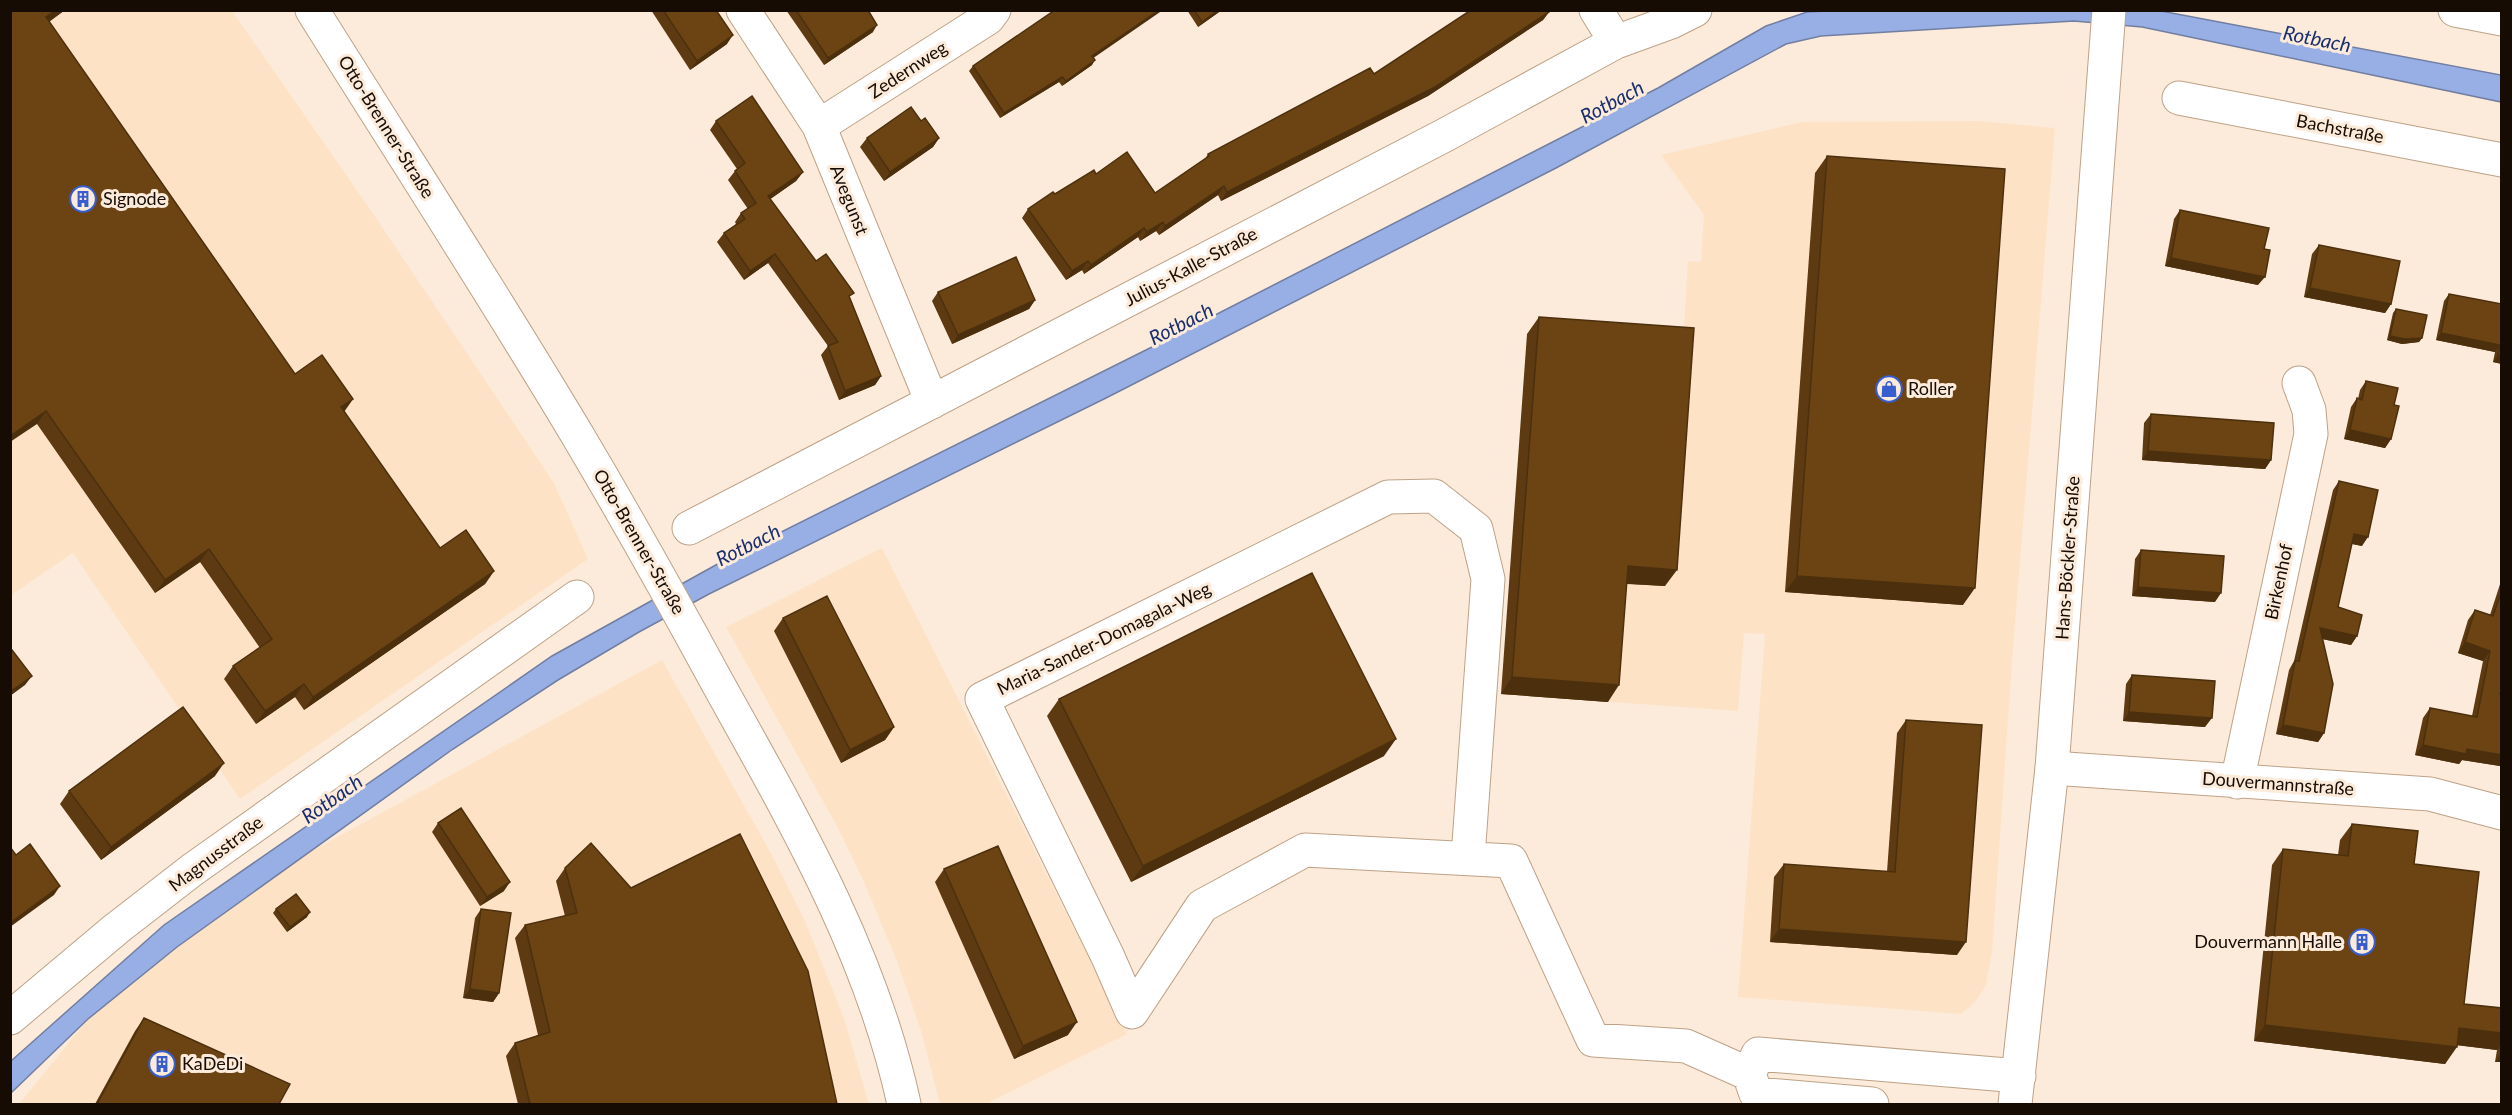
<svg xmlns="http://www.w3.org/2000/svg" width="2512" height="1115" font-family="Lato,sans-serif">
	<rect width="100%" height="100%" fill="#fcebda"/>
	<path fill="#fde2c6" d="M11,11h221l140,201 182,271 34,76 -348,240 -167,-246 -62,42z
		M1978,121l77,7 -42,520 -21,304 -6,33 -11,17 -14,12 -223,-17 27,-363 -21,-1 -6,78 -237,-17 182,-349 5,-84 13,1 3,-47 -43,-60 141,-33z
		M882,548l245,486 -141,70h-46l-18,-70 -25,-73 -33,-79 -26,-54 -112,-201z
		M662,660l111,197 32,64 39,97 25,86h-850l69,-85 89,-72 120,-88z"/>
	<path fill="#98afe5" stroke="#717ea2" stroke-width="1.5" d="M1827,11h334l340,64v27l-359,-75 -68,-6 -253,15 -35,8 -230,124 -450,230 -397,196 -70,38 -81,48 -105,69 -276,198 -89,72 -77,74v-32l153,-136 388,-269 171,-95 457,-228 478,-245 108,-62 41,-14z"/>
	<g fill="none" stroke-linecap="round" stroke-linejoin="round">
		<g stroke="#bda287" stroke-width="35">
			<path id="street" d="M743,10l76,116 113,276
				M1596,10l20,32
				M2455,10l47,9
				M2179,98l323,62
				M819,126l169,-108 6,-8
				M689,528l756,-393 171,-93 55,-20 24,-12
				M2052,768l378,26 72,19
				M2237,782l74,-348 -2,-24 -10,-27
				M1468,857l20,-278 -12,-50 -42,-33 -46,1 -406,202 126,258 24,55 70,-106 103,-56 206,11 82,179 93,6 63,28
				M10,1018l106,-89 76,-59 385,-273
				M1872,1104l-116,-10 -7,-20 9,-20 261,22"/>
		</g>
		<g stroke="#bda287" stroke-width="35">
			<path id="secondary" d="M312,10c89,142 180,282 266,426 48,81 94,163 139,246 75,135 154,269 187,422
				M2015,1104l37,-336 57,-758"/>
		</g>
		<use href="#street" stroke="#fff" stroke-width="33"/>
		<use href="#secondary" stroke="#fff" stroke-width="33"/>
	</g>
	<path fill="#5d3a11" d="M10,10h55l-16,12 246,352 58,25 -9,12 96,137 54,23 -9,13 -181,126 -9,-13 -39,27 -32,-45 9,-13 27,-18 -60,-86 -45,31 -118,-169z
		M651,10h65l11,34 -37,26z
		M786,10h82l5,22 -49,33z
		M1187,10h35l-24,17z
		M1549,12l-6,8 -115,76 -207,105 -3,-6 -59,40 -3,-4 -16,10 -2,-4 -54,37 -2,-4 -16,10 -44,-62 6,-9 27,-15 41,-20 59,19 50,-34 3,-5 166,-80z
		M1094,57l-2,8 -30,21 -3,-4 -59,36 -31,-47 4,-5z
		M716,121l87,51 -7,9 -26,18 46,62 34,37 31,78 -6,9 -36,15 -18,-45 7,-9 -60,-83 -24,17 -27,-38 7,-9 12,-9 -1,-2 6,-9 7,-4 -20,-29 7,-9 2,-2 -27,-39z
		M921,121l18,17 -6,9 -49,34 -24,-34 7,-9z
		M1827,156l136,449 -178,-13 30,-419z
		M2180,210l78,75 -93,-19 9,-47z
		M2319,245l72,59 -6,9 -81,-16 8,-43z
		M938,292l97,8 -6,9 -77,35 -20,-43z
		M2449,294l53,10v60l-9,-2 2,-10 -59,-12 8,-39z
		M2396,309l26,29 -3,4 -17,2 -15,-4 6,-27z
		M1539,317l126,269 -38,-2 -19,118 -107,-8 26,-360z
		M2366,381l28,24 -3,34 -6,9 -41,-9 7,-32 6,-9 1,1 2,-9z
		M2151,414l120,46 -6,9 -123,-9 2,-37z
		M2339,481l23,65 -10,-2 -14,63 19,29 -6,9 -29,-6 2,94 -6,9 -42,-8 13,-64 5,-9 39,-171z
		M2141,550l74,52 -83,-6 3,-37z
		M2502,578v111l-2,5h2v70l-2,2 -38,-6 -3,4 -44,-9 8,-37 7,-10 42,8 11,-55 -25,-8 10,-33 7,-10 15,5z
		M783,618l111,109 -9,13 -44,23 -67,-132z
		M2132,675l73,52 -82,-6 3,-37z
		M1059,699l325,57 -253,126 -84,-166z
		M1906,720l51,235 -187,-13 4,-65 10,-13 103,8 10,-139z
		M215,776l-114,84 -41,-56 9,-13z
		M438,823l66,68 -24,15 -48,-74z
		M2352,824l62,40 50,140 38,4v54h-7l2,-12 -40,-5 -12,19 -191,-23 18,-176 11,-16 55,6 2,-15z
		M565,868l66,20 206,216h-319l-12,-48 9,-13 23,-8 -23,-97 10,-13 40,-9 -9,-35z
		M944,869l124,166 -54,24 -79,-177z
		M276,909l31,8 -20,15 -14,-19z
		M481,909l18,84 -6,9 -30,-4 12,-80z
		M144,1018l135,86h-184l40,-73z"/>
	<path fill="#4c300e" d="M56,10h9l-28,20 9,-13z
		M1159,10h4l-74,51 3,-5z
		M1218,10h4l-24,17 4,-5z
		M1549,12l-6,8 -115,76 -207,105 6,-9z
		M877,25l-4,7 -49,33 4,-7z
		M733,35l-6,9 -37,26 7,-9z
		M1095,60l-3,5 -30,21 4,-5z
		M1062,77l-3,5 -59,36 4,-5z
		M939,138l-6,9 -49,34 6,-9z
		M803,172l-7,9 -34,24 6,-9z
		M1224,186l-6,9 -59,40 6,-9z
		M1163,222l-7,9 -16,10 7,-9z
		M1144,228l-6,9 -54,37 7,-9z
		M775,254l-7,9 -24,17 6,-9z
		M2171,258l94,19 -7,8 -93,-19z
		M1088,261l-6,9 -16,10 6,-9z
		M2310,288l81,16 -6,9 -81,-16z
		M1035,300l-6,9 -77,35 6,-9z
		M2441,333l59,12 -5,7 -59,-12z
		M2390,336l32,2 -3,4 -17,2 -15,-4z
		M2498,355l4,1v8l-9,-2z
		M881,376l-6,9 -36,15 6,-9z
		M353,399l-9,13 -3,-5z
		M46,411l-9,13 -27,18v-6z
		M2350,430l41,9 -6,9 -41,-9z
		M2148,451l123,9 -6,9 -123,-9z
		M2354,534l14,3 -6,9 -14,-3z
		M209,549l-9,13 -45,31 10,-13z
		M1628,566l49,4 -12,16 -49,-3z
		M494,571l-9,13 -181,126 9,-13z
		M1797,576l178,12 -12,17 -178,-13z
		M2138,587l83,6 -6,9 -83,-6z
		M2320,628l37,8 -6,9 -38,-8z
		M2465,642l25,9 -7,10 -25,-8z
		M32,676l-7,9 -15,11v-4z
		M1512,677l107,8 -11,17 -107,-8z
		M304,684l-9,13 -39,27 9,-13z
		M2129,712l83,6 -7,9 -82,-6z
		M2283,725l41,8 -6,9 -42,-8z
		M894,727l-9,13 -44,23 9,-13z
		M1396,739l-12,17 -253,126 12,-16z
		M2423,745l44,4 35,6v9l-2,2 -38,-6 -3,4 -44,-9z
		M224,763l-9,13 -114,84 10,-13z
		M510,882l-6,9 -24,15 7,-9z
		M60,886l-6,9 -44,32v-4z
		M310,912l-3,5 -20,15 3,-5z
		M1779,929l187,13 -9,13 -187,-13z
		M470,989l29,4 -6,9 -30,-4z
		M1077,1022l-9,13 -54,24 9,-13z
		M2265,1025l192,22 -12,17 -191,-23z
		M2459,1028l43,5v10l-5,7 -50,-6z
		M2502,1053v9h-7z"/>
	<path fill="#6c4414" stroke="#4c300e" stroke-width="1.5" d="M10,10h46l-10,7 249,357 27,-19 31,44 -12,8 99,141 26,-18 28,41 -181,126 -9,-13 -39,27 -32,-45 39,-27 -63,-90 -44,31 -119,-169 -36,25z
		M663,10h53l17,25 -36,26z
		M796,10h72l9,15 -49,33z
		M1055,10h104l-67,46 3,4 -29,21 -4,-4 -58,36 -31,-47z
		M1194,10h24l-16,12z
		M1471,10h77l1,2 -114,75 -208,105 -3,-6 -59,40 -2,-4 -16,10 -3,-4 -53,37 -3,-4 -16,10 -44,-62 25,-17 2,2 39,-24 2,4 31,-22 28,41 54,-37 -1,-2 162,-86 4,6z
		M752,96l51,76 -35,24 48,65 10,-7 28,39 -5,3 32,80 -36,15 -17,-45 10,-4 -63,-88 -25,17 -26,-38 21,-14 -4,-6 15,-10 -21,-32 10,-8 -29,-42z
		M911,107l10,14 4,-3 14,20 -49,34 -23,-34z
		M1827,156l178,13 -30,419 -178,-12z
		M2180,210l89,18 -5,21 6,1 -5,27 -94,-19z
		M2319,245l81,16 -9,43 -81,-16z
		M1016,257l19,43 -77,35 -20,-43z
		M2449,294l53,10v52l-4,-1 2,-10 -59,-12z
		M2396,309l31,6 -5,23 -17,1 -15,-3z
		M1539,317l155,11 -17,242 -49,-4 -9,119 -107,-8z
		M2366,381l32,7 -4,17 5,1 -8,33 -41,-9 7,-32 5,2z
		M2151,414l123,9 -3,37 -123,-9z
		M2339,481l39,9 -10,47 -14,-3 -16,73 24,8 -5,21 -37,-8 13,56 -9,49 -41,-8 12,-64h4z
		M2141,550l83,6 -3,37 -83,-6z
		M1312,573l84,166 -253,127 -84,-167z
		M2502,590v99l-2,5h2v61l-35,-6 -1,5 -43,-9 7,-37 47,9 13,-66 -25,-9 10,-32 18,6z
		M827,596l67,131 -44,23 -67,-132z
		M12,650l20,26 -22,16v-41z
		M2132,675l83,6 -3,37 -83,-6z
		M183,707l41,56 -113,84 -42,-56z
		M1906,720l76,5 -16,217 -187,-13 5,-65 111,8z
		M461,808l49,74 -23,15 -49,-74z
		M2352,824l66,7 -4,33 65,8 -15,132 38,4v25l-43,-5 -2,19 -192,-22 18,-176 65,7z
		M740,834l68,137 29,133h-307l-15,-61 35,-11 -25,-107 52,-12 -12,-45 26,-25 40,45z
		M30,844l30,42 -50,37v-76l6,8z
		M998,846l79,176 -54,24 -79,-177z
		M296,894l14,18 -20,15 -14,-18z
		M481,909l30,4 -12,80 -29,-4z
		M144,1018l146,66 -11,20h-182z"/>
	<defs>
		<g id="building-ring" transform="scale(1.35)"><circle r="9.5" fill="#fcebda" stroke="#375dce" stroke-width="1.5"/><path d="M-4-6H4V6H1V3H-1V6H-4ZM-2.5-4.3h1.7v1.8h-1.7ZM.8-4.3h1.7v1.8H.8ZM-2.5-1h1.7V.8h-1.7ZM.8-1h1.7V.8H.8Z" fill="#375dce"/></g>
		<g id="shop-ring" transform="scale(1.35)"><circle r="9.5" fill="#fcebda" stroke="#375dce" stroke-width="1.5"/><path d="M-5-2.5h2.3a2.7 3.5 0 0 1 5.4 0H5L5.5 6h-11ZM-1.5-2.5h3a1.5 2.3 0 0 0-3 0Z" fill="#375dce"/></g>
	</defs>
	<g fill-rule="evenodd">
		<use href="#building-ring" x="83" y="199"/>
		<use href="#shop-ring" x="1889" y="389"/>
		<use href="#building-ring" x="2362" y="942"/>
		<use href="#building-ring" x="162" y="1064"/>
	</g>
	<g text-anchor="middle" stroke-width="6" stroke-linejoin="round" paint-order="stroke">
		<g font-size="18" fill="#160c04" stroke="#fcebda">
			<text transform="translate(908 70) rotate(-33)" y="6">Zedernweg</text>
			<text transform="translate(386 127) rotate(58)" y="6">Otto-Brenner-Straße</text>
			<text transform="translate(2340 129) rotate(11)" y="6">Bachstraße</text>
			<text transform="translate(849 200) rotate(68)" y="6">Avegunst</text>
			<text transform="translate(1191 267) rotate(-28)" y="6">Julius-Kalle-Straße</text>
			<text transform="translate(639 542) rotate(60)" y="6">Otto-Brenner-Straße</text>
			<text transform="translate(2068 558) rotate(-86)" y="6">Hans-Böckler-Straße</text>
			<text transform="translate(2279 582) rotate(-78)" y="6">Birkenhof</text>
			<text transform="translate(1104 639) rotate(-26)" y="6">Maria-Sander-Domagala-Weg</text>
			<text transform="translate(2278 784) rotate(4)" y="6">Douvermannstraße</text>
			<text transform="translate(216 854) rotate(-37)" y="6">Magnusstraße</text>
		</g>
		<g font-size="18" fill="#160c04" stroke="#fcebda" text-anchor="start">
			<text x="103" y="205">Signode</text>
			<text x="1908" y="395">Roller</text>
			<text x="2342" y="948" text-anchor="end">Douvermann Halle</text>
			<text x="182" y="1070">KaDeDi</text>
		</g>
		<g font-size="20" font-style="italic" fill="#1a2f6e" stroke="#fcebda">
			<text transform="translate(2317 39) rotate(11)" y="7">Rotbach</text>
			<text transform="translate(1612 102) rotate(-28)" y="7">Rotbach</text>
			<text transform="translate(1181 324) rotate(-27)" y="7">Rotbach</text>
			<text transform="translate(748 545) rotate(-27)" y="7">Rotbach</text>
			<text transform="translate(332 799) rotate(-35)" y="7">Rotbach</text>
		</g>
	</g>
	<rect width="2512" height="1115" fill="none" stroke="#160c04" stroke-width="24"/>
</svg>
